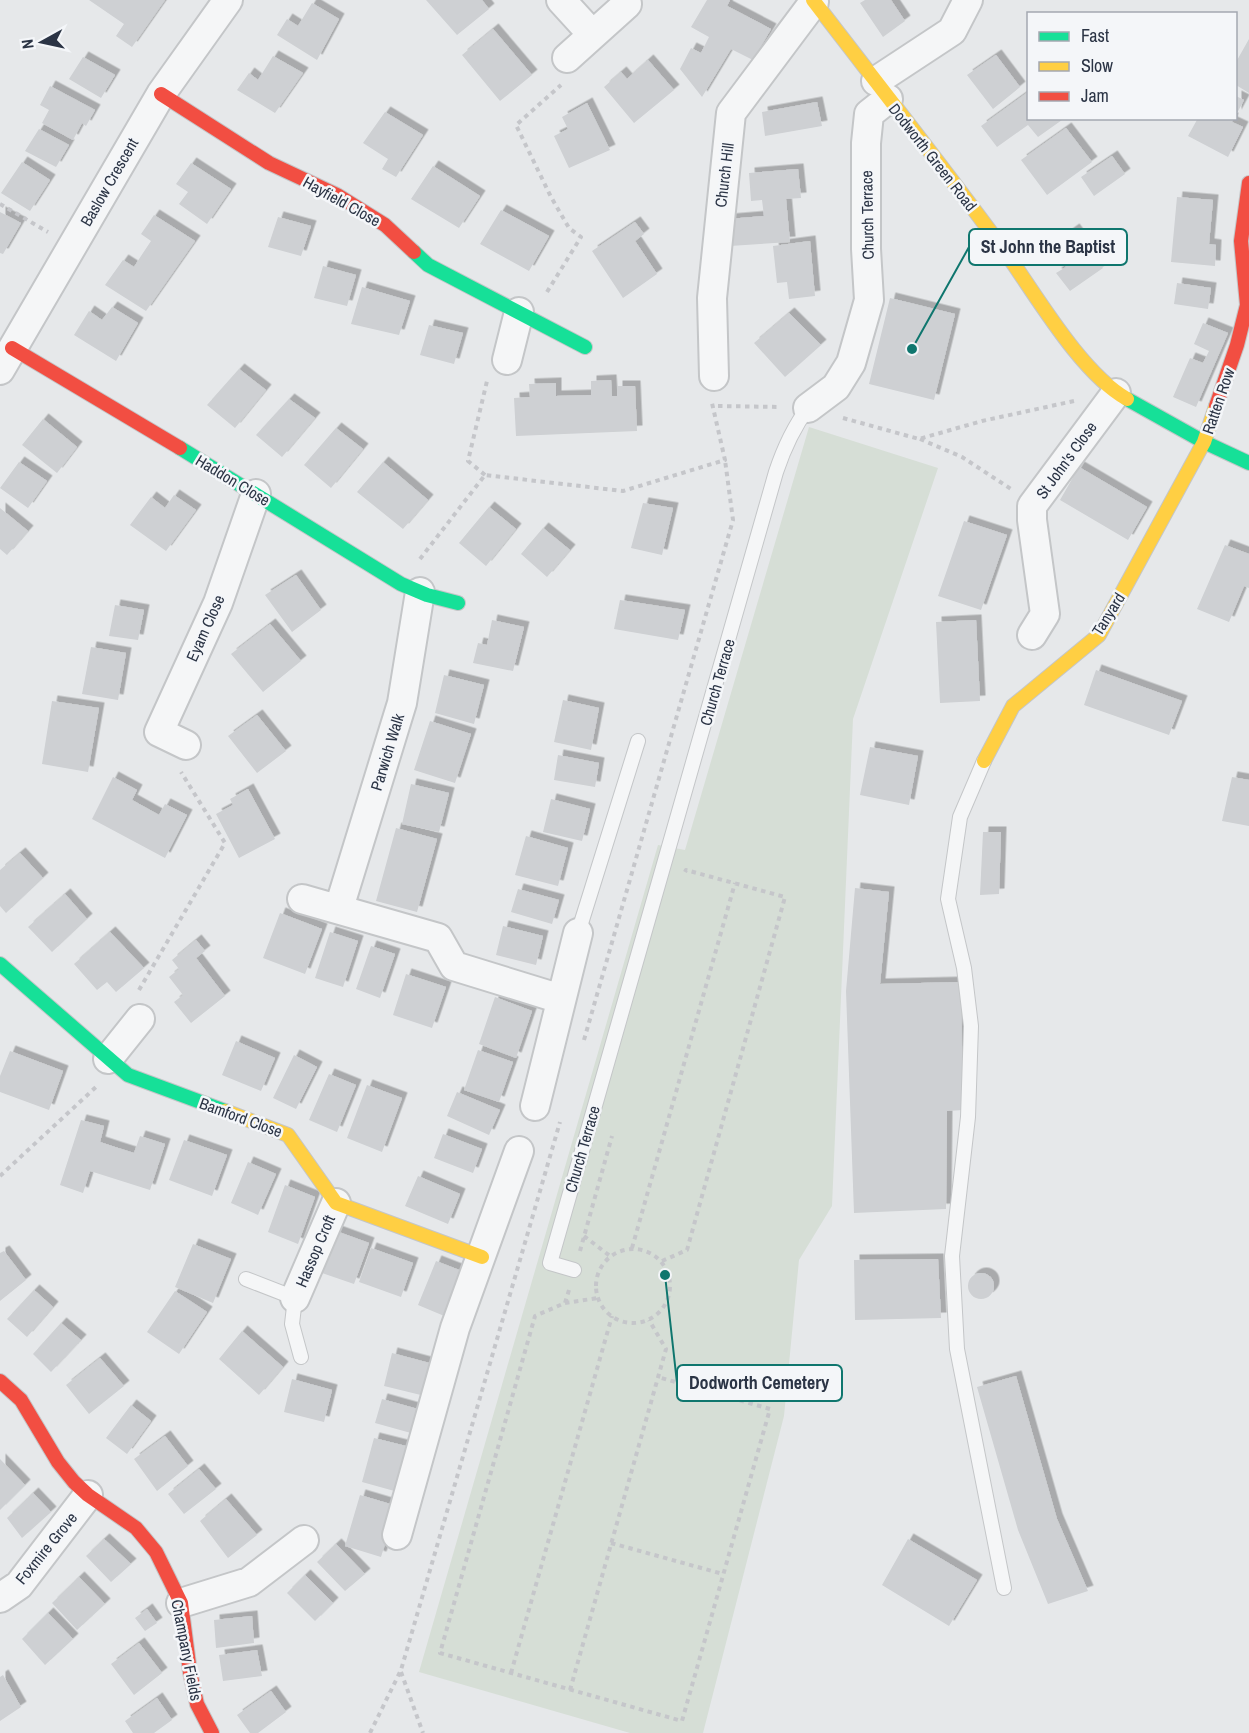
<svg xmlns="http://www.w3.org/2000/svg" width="1249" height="1733" font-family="'Archivo Narrow',sans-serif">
	<defs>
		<filter id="shadow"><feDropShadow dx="5.5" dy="-5.5" stdDeviation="0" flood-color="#0004"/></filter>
	</defs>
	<rect width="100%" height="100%" fill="#e6e8ea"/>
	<path fill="#d6ded6" d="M809,427l129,41 -85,251 -21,487 -33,54 -15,156 -81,317h-73l-211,-61 239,-827 27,5z"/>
	<path fill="#ced0d3" filter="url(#shadow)" d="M89,0h76l-33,47 -16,-11 8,-12z
		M426,0h56l7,9 -32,26z
		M707,0h23l-3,6 44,23 -18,31 -22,-11 -29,48 -22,-28 11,-21 10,5 8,-16 -18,-10z
		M865,0h26l14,21 -22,16 -23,-34z
		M312,3l27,16 -22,41 -40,-25 10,-16 11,7z
		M493,29l39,46 -32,26 -38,-46z
		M1249,39v54l-13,-8v-23z
		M996,55l24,32 -27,22 -26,-34z
		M273,56l30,17 -28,40 -38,-23 12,-17 9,7z
		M83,57l32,18 -14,23 -32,-19z
		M648,60l26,30 -40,33 -30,-36 17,-15 6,7z
		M50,86l45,24 -9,16 -4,-3 -9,17 -31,-17 7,-13 -9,-5z
		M1028,92v26h32l2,2 -24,17 -10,-12 -31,22 -16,-21z
		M1236,96l8,4 -8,15z
		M817,102l5,24 -57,10 -3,-24z
		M587,103l23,47 -41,18 -15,-32 14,-7 -6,-12z
		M385,112l38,23 -27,42 -14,-8 6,-10 -25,-16z
		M1198,118h35l-1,4 11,5 -15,30 -40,-21z
		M1066,128l26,34 -45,33 -26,-35z
		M39,129l30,16 -13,22 -31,-16z
		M1112,156l13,18 -31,22 -13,-19z
		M22,162l28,18 -20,31 -29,-18z
		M191,163l40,26 -24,35 -28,-20 9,-12 -12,-8z
		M433,166l47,30 -21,32 -48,-29z
		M798,169l3,29 -15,1 4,43 -60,4 -2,-27 36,-3 -2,-16 -11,1 -2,-28z
		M1177,197l36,3 -4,44 7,1 -1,21 -44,-4z
		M501,210l48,26 -20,35 -49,-27z
		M0,212l21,11 -18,31 -3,-1z
		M154,215l41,26 -49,70 -41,-26 18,-25 11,7 7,-11 10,-15 -10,-7z
		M278,217l33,9 -10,30 -33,-9z
		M635,222l9,12 -9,7 22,33 -34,24 -31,-47z
		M1074,229l29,39 -33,23 -14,-18 10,-6 -16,-21z
		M810,241l5,55 -26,3 -2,-17 -10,1 -4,-37z
		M323,266l33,9 -9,31 -33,-8z
		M1177,283l34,5 -3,21 -34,-5z
		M362,287l48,14 -11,34 -48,-11z
		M890,298l65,16 -21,86 -65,-16z
		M112,307l26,16 -22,38 -42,-26 15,-24 13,9z
		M789,313l32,32 -36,32 -31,-34z
		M1203,323l25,10 -32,74 -23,-10 17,-39 13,5 6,-12 -15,-7z
		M429,325l34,8 -9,31 -34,-9z
		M239,369l27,21 -31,38 -28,-23z
		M611,380l1,16h5v-10h18l2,45 -121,5 -2,-38 16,-1 -1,-13 27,-1v13l35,-1v-14z
		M289,399l26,19 -33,39 -26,-22z
		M43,419l34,28 -20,26 -35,-28z
		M336,428l27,21 -32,39 -27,-23z
		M19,462l28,19 -19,27 -28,-20z
		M383,462l45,38 -25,29 -46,-37z
		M1079,467l68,40 -19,33 -68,-40z
		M174,495l22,15 -30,41 -36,-26 21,-28 14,11z
		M643,503l30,5 -11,47 -31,-7z
		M489,507l27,22 -30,37 -27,-23z
		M0,508l28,23 -21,24 -7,-6z
		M964,521l43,14 -26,75 -43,-14z
		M543,528l27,22 -23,27 -26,-23z
		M1225,545l24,9v34l-5,-2 -15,36 -32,-13z
		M296,575l25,35 -29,22 -27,-37z
		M620,600l65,10 -7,30 -64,-11z
		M115,605l29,5 -6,30 -29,-4z
		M492,620l32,7 -11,44 -40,-8 5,-20 9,2z
		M976,620l4,81 -40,2 -4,-81z
		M270,624l31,37 -38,31 -32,-38z
		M91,647l35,6 -8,47 -36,-6z
		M1096,670l86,31 -13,34 -85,-30z
		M444,675l40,10 -10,39 -39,-11z
		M563,700l36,8 -8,42 -37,-8z
		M52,701l47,7 -11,64 -46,-8z
		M257,715l29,36 -29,22 -29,-37z
		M430,721l41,13 -16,49 -41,-13z
		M870,747l48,9 -9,49 -49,-10z
		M558,755l41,8 -4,24 -41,-7z
		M113,777l24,13 -5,10 27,15 6,-11 22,11 -22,43 -73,-39z
		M1232,777l17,3v46l-27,-5z
		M411,784l38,9 -10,39 -37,-8z
		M248,789l27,50 -36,19 -23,-44 17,-9 -3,-6z
		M551,799l39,10 -8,32 -39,-9z
		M396,828l41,11 -20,73 -41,-11z
		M983,832h18l-2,62 -19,1z
		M526,836l42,12 -10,38 -43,-11z
		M20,853l23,25 -37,35 -6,-7v-36z
		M855,888l34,4 -9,92 81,-2 2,128 -16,1 -1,98 -92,4 -8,-222z
		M518,889l41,11 -7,24 -41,-12z
		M65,894l22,25 -35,33 -24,-25z
		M280,913l42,16 -17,45 -42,-16z
		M503,926l40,10 -7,29 -40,-10z
		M110,932l34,36 -28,24 -9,-10 -10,8 -23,-26z
		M330,932l28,9 -15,46 -28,-9z
		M196,940l9,11 -9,7 29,38 -34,27 -17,-21 9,-7 -14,-18 10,-8 -7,-9z
		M371,946l24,8 -15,44 -24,-9z
		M406,974l40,13 -14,41 -39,-13z
		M495,997l37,14 -16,47 -37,-14z
		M236,1041l39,17 -14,33 -39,-16z
		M478,1050l35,12 -14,40 -35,-12z
		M10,1051l53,20 -14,39 -49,-18v-16z
		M294,1055l23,12 -21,42 -23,-11z
		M329,1074l27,11 -19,47 -28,-12z
		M367,1085l35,13 -20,54 -35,-14z
		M457,1092l43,18 -11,25 -42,-19z
		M81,1120l23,6 -4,16 15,5 19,6 6,-17 25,8 -15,46 -60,-19 -7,22 -23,-8z
		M443,1134l39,15 -9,24 -39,-15z
		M184,1140l43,15 -15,41 -43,-16z
		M248,1162l28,12 -18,41 -27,-12z
		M418,1176l42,18 -12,30 -43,-18z
		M285,1185l30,12 -17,47 -30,-12z
		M336,1231l33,12 -15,41 -32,-11z
		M193,1244l38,15 -18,44 -38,-16z
		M371,1248l42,15 -12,34 -42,-15z
		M4,1251l22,29 -26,21v-48z
		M938,1259l3,59 -86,2 -1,-60z
		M436,1261l31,12 -18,45 -31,-13z
		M968 1286a13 13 0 1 1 26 0a13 13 0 1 1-26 0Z
		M34,1290l19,17 -26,30 -20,-18z
		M175,1291l32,21 -28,42 -32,-22z
		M61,1323l20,17 -30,32 -18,-18z
		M242,1331l41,36 -24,28 -40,-36z
		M392,1353l45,12 -8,32 -45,-11z
		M100,1358l24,28 -35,28 -23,-29z
		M1016,1376l41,143 31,72 -40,13 -30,-74 -41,-143z
		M292,1379l40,11 -8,32 -40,-10z
		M382,1399l43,12 -7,24 -43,-12z
		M131,1405l20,16 -24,33 -21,-16z
		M165,1436l23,30 -31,25 -23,-32z
		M374,1438l36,9 -12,45 -36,-10z
		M0,1459l25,26 -25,25z
		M199,1469l17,20 -32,25 -16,-20z
		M33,1493l18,19 -29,26 -15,-20z
		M360,1495l37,11 -16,51 -36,-11z
		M226,1499l31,36 -29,23 -28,-37z
		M104,1539l27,25 -20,18 -25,-26z
		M908,1539l69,41 -28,46 -67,-41z
		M336,1544l29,30 -20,17 -28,-29z
		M305,1575l28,28 -18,18 -28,-28z
		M79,1577l26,27 -28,26 -25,-27z
		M147,1609l10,14 -12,8 -10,-13z
		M48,1613l25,26 -28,26 -23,-26z
		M252,1616l2,27 -38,5 -2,-28z
		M139,1643l23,30 -28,22 -23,-31z
		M257,1650l5,26 -39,5 -4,-26z
		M3,1675l18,32 -21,14v-44z
		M271,1691l15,21 -28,21h-8l-13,-18z
		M157,1698l15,22 -18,13h-21l-8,-12z"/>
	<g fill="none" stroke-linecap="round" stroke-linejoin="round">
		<g stroke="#c4c6c8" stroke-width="16">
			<path id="lane" d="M984,761l-24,56 -12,82 16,69 7,58 -3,91 -16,139 5,93 47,239
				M578,933l60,-192
				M574,1270l-24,-7 226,-791c8,-24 17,-44 32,-64
				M246,1279l49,19 -3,26 9,33"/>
		</g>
		<g stroke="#c4c6c8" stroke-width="32">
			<path id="street" d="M561,0l31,34
				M567,58l60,-54
				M876,81l76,-50 16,-31
				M507,360l12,-48
				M0,370l161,-276 67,-94
				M714,376l-2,-78 19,-185 83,-111
				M808,408l28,-21 15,-24 18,-63 -3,-51v-106l3,-29 19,-15
				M1032,635l13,-21 -13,-94v-14l84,-113
				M186,745l-27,-13 59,-129 38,-109
				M302,899l136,39 16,28 107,33
				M339,908l63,-205 18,-111
				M108,1059l32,-40
				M535,1106l43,-173
				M295,1298l41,-95
				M397,1535l58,-207 64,-177
				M0,1598l19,-13 69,-90
				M181,1603l68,-21 55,-42"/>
		</g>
		<g stroke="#c4c6c8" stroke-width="16">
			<path id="fast" d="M414,252l14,13 157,82
				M1127,399l77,43 45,21
				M180,448l221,136 26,11 31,8
				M0,964l128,111 97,36"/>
		</g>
		<g stroke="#c4c6c8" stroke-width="16">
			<path id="slow" d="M813,0c63,82 127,163 188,246 33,45 78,126 126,153
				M984,761l29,-55 86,-71 105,-193 12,-36
				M225,1111l63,24 48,68 146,54"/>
		</g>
		<g stroke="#c4c6c8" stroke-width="16">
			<path id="jam" d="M161,94l108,69 68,32 48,30 29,27
				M12,348l168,100
				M1216,406l21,-61 10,-40 -6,-64 8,-58
				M0,1381l21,19 37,62 16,20 14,13 48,33 20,24 25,51 9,69 7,32 15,29"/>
		</g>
		<path stroke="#c5c6ca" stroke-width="4" stroke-dasharray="4.5 4.5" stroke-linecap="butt" d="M0,204l48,28
			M547,292l34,-55 -12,-9 -18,-31 -35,-72 45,-40
			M718,406l62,1
			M843,418l76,21 63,-18 92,-20
			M920,439l42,18 49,32
			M485,475l-17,-14 19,-80
			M420,559l65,-84 138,16 102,-31 -13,-57
			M139,990l86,-147 -44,-71
			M584,1040l149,-520 -8,-60
			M0,1176l96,-89
			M584,1236l26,20
			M632,1248l103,-365
			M596 1286a37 37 0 1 1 74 0a37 37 0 1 1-74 0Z
			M580,1251l32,-115
			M662,1261l25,-11 98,-353 -99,-27 -1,2
			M569,1290l-4,13 -30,13 -95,337 242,68 88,-312 -112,-32
			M565,1303l33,-5
			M611,1543l112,31
			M401,1672l22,61
			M511,1673l101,-357
			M570,1690l96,-341 -17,-29
			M370,1733l31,-63 159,-548"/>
		<use href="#lane" stroke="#f5f6f7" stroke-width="14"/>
		<use href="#street" stroke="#f5f6f7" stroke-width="28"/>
		<use href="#fast" stroke="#16e098" stroke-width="14"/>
		<use href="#slow" stroke="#ffcf43" stroke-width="14"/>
		<use href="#jam" stroke="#f24e42" stroke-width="14"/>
	</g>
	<g text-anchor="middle" stroke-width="5" stroke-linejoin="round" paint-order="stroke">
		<g font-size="16" fill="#2b3445" stroke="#f4f6f9">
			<text transform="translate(933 157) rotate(52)" y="6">Dodworth Green Road</text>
			<text transform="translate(724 175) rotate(-83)" y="6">Church Hill</text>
			<text transform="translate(109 182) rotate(-60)" y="6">Baslow Crescent</text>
			<text transform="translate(342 201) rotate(29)" y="6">Hayfield Close</text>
			<text transform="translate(867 215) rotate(-91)" y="6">Church Terrace</text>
			<text transform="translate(1218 401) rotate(-71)" y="6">Ratten Row</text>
			<text transform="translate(1066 460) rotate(-54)" y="6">St John's Close</text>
			<text transform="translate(233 480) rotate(31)" y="6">Haddon Close</text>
			<text transform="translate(1108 614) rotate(-58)" y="6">Tanyard</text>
			<text transform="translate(205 628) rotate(-66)" y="6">Eyam Close</text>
			<text transform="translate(717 682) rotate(-74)" y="6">Church Terrace</text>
			<text transform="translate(387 752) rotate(-73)" y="6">Parwich Walk</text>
			<text transform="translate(241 1117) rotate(20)" y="6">Bamford Close</text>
			<text transform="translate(582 1149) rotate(-74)" y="6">Church Terrace</text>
			<text transform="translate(315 1251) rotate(-67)" y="6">Hassop Croft</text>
			<text transform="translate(46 1548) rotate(-51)" y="6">Foxmire Grove</text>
			<text transform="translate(187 1650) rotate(79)" y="6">Champany Fields</text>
		</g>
	</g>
	<path fill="none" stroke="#0f766e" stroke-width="2" d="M912 349L969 247M665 1275L677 1383"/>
	<g fill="#0f766e" stroke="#f4f6f9" stroke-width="2">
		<circle cx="912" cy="349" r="6"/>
		<circle cx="665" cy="1275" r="6"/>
	</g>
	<g fill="#f4f6f9" stroke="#0f766e" stroke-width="2">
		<rect x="969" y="229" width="158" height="36" rx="6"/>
		<rect x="677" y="1365" width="165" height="36" rx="6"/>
	</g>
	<g font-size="18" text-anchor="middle" font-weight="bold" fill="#2b3445">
		<text x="1048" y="253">St John the Baptist</text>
		<text x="759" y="1389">Dodworth Cemetery</text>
	</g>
	<rect x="1027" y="12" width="210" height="108" fill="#f4f6f9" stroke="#a4a8b1" stroke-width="1.5"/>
	<rect x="1039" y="32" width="30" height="9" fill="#16e098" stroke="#a4a8b1" stroke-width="1.5"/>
	<text x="1081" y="42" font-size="18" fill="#2b3445">Fast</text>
	<rect x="1039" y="62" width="30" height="9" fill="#ffcf43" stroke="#a4a8b1" stroke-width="1.5"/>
	<text x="1081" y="72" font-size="18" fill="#2b3445">Slow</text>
	<rect x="1039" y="92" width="30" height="9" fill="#f24e42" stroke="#a4a8b1" stroke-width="1.5"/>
	<text x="1081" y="102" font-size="18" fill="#2b3445">Jam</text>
	<g transform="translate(42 42) rotate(262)" stroke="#f4f6f9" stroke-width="4.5" paint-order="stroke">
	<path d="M0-4.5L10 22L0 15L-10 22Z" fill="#2b3445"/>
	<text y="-9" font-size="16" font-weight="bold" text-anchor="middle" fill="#2b3445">N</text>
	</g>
</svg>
